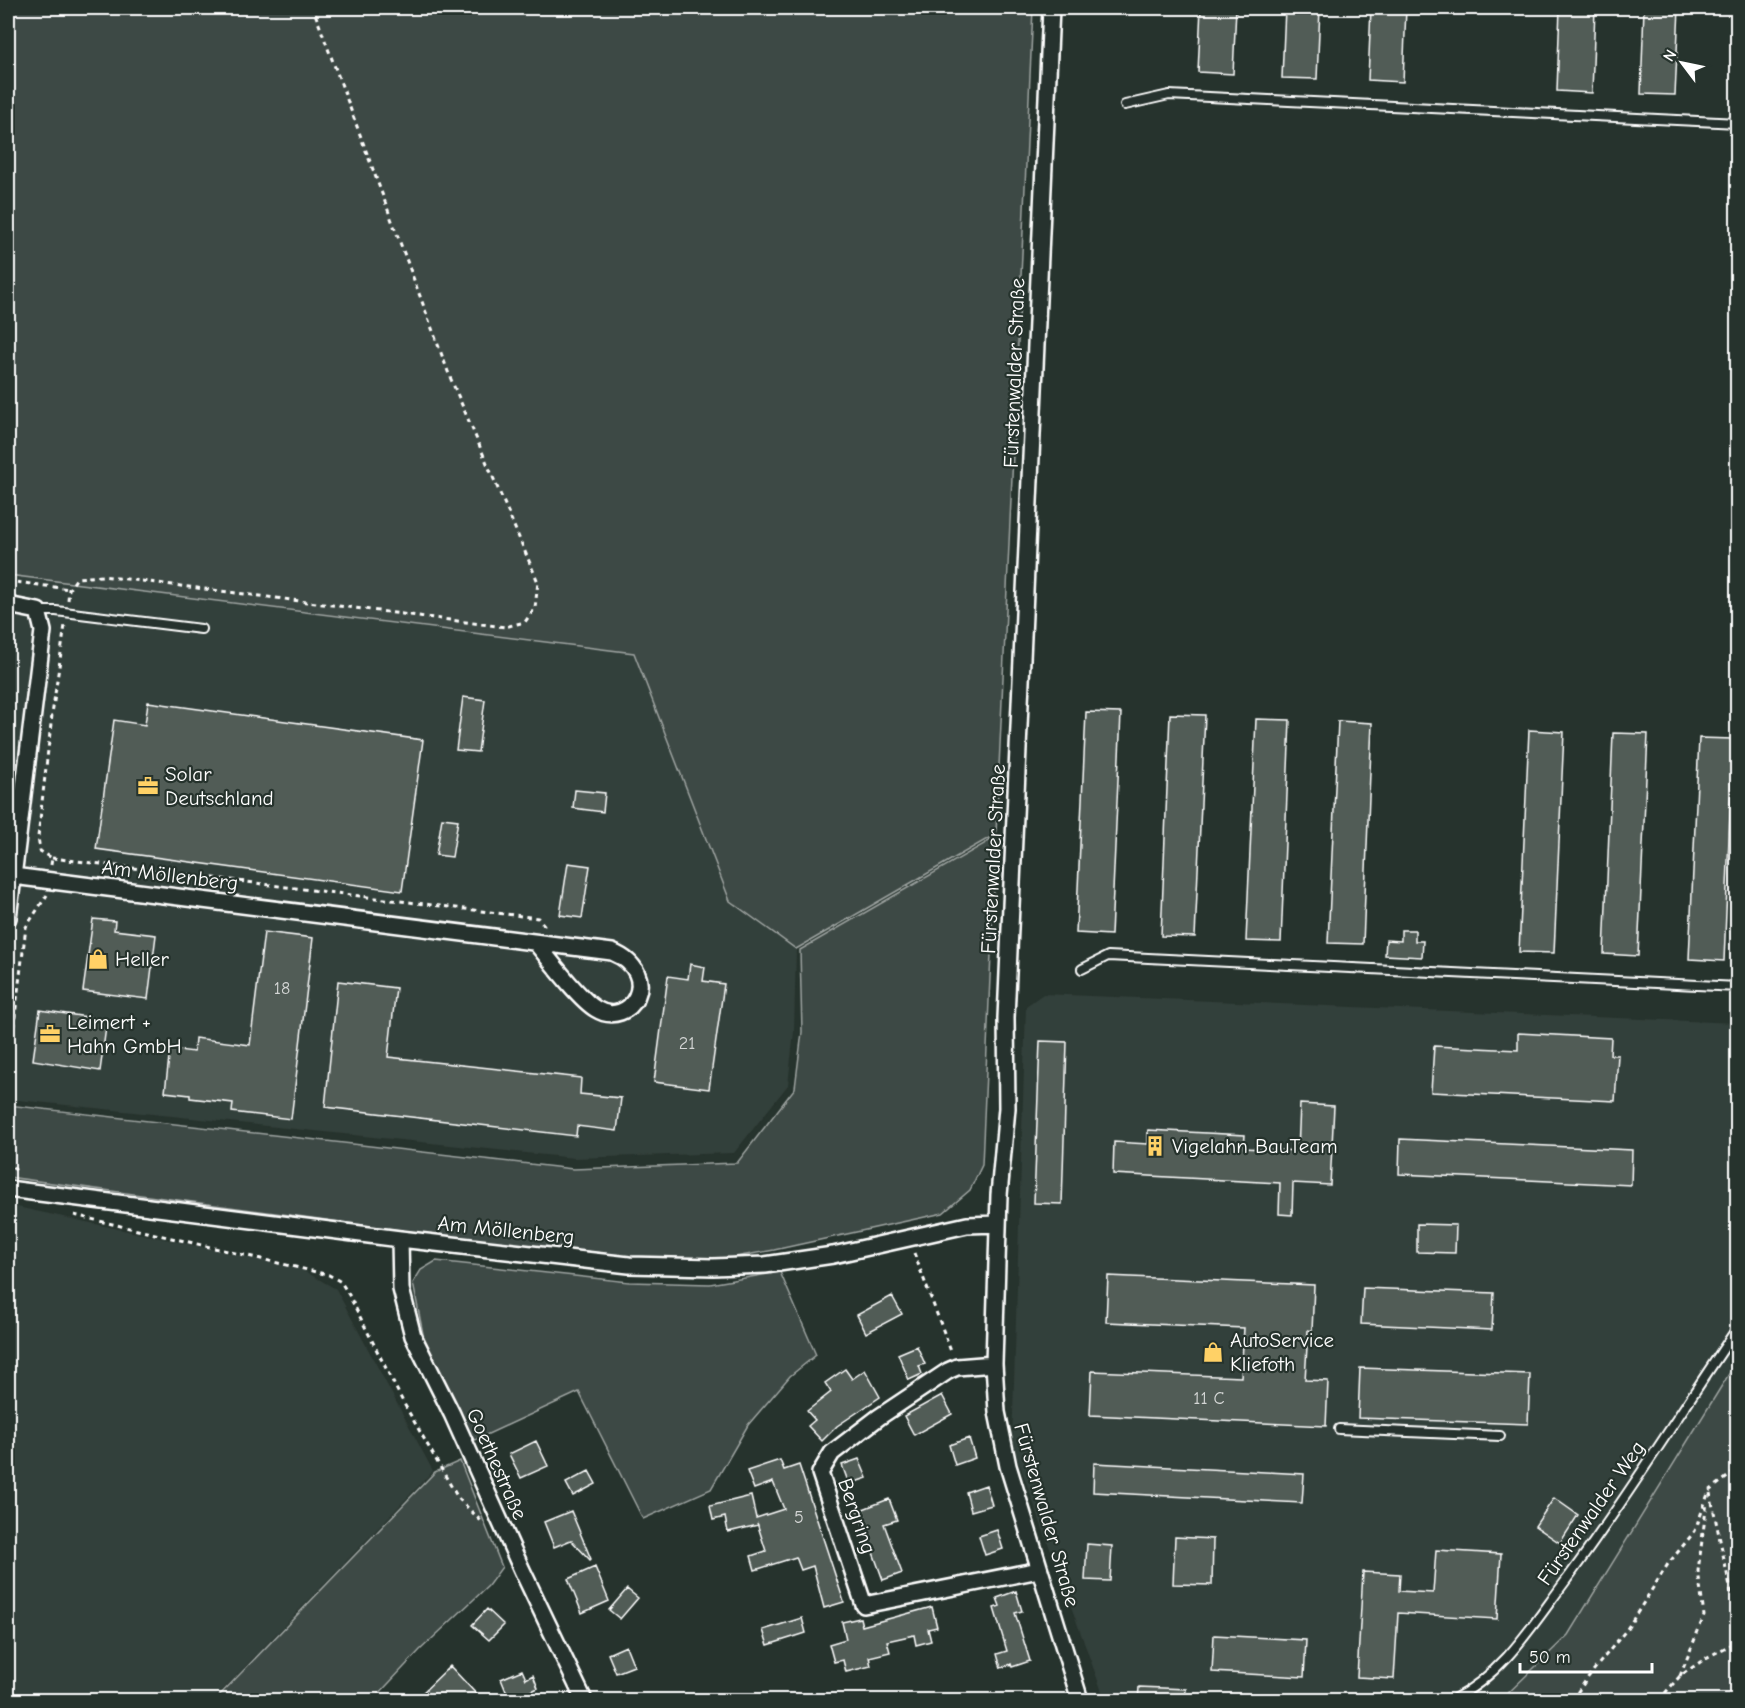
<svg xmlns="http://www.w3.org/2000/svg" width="1745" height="1708" font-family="'Comic Neue',sans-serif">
	<rect width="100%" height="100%" fill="#26332d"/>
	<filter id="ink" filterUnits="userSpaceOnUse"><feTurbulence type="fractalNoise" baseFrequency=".0167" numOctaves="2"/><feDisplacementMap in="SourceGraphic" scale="12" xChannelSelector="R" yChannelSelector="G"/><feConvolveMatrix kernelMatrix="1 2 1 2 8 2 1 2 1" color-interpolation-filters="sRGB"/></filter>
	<g filter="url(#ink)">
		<path fill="#333f3a" d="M8,575l626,78 96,248 66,48 -2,83 -6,53 -54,68 -160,5 -566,-59z
			M1043,994l694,29v338l-169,274 -67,65h-396l-93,-256 14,-438z
			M8,1205l291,63 37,21 97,182 -220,229h-205z"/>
		<path fill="#3e4944" stroke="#9ea4a2" stroke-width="1.5" d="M8,8h1025l-37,826 -200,115 -66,-48 -96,-248 -626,-78z
			M996,837l-14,328 -12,25 -27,23 -169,37 -67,12 -78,-1 -621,-84v-72l565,64 164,-6 58,-75 7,-56 -2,-82z
			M436,1261l193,21 81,2 70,-12 36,83 -26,21 -42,49 -37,64 -68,30 -64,-127 -106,49 -49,-102 -11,-56 8,-13z
			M1737,1361v333l-8,6h-228l67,-65z
			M460,1461l42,106 -14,19 -68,64 -47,50h-158l220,-228z"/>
		<path fill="#515c57" stroke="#fff" stroke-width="1.5" d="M1201,8h35l-3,66 -35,-2z
			M1285,8h35l-3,71 -35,-1z
			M1371,8h35l-3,74 -35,-2z
			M1560,8h35l-3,85 -35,-2z
			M1644,8h35l-4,87 -34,-1z
			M463,697l22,3 -7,52 -22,-2z
			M148,702l275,38 -21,151 -306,-42 18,-129 31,5z
			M1086,712l35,1 -10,222 -35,-2z
			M1170,714l35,1 -10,222 -34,-1z
			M1256,719l34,1 -9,222 -35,-1z
			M1338,721l34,2 -9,221 -35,-1z
			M1529,730l35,2 -10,221 -35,-1z
			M1613,733l35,1 -10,222 -34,-2z
			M1699,738l34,1 -9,222 -35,-2z
			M575,790l30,3 -2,19 -30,-4z
			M442,818l16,2 -6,37 -16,-2z
			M568,863l22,3 -8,52 -22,-3z
			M93,919l22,2 -1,9 42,5 -8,64 -65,-8z
			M1401,930h14v11h8l-1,16 -37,-2 1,-15 15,1z
			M264,932l49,6 -22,181 -59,-7 1,-9 -43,-5v-3l-25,-3 5,-43 24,3 1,-14 55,7z
			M690,964l15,3 -2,14 21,3 -15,105 -55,-7 14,-106 20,3z
			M338,981l58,7 -8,69 193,21 -1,16 41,4 -4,33 -40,-5 -1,10 -251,-29z
			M40,1010l67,10 -7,51 -67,-11z
			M1518,1033l93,5 -1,17h8l-3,46 -184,-9 3,-46 84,4z
			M1040,1041l27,1 -5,162 -28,-1z
			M1300,1104l34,2 -4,79 -37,-2 -1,32 -13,-1 1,-31 -167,-9 1,-32 34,2v-14l97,5 -1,13 54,3z
			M1400,1139l232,11 -1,35 -232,-11z
			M1417,1224l39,1 -1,28 -38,-1z
			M1108,1276l206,9 -2,46 -4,-1 -3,50 23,1 -2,45 -236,-11 2,-44 149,6 3,-49 -138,-6z
			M1363,1288l131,5 -2,37 -131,-6z
			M892,1296l10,18 -36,19 -9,-18z
			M917,1346l8,18 -6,2 3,8 -13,6 -11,-26z
			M1360,1368l170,6 -2,50 -170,-6z
			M845,1369l7,10 13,-9 15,27 -43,29 -15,15 -14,-15 7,-6 -8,-9 24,-19 -6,-9z
			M942,1395l10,19 -38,21 -10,-19z
			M969,1438l6,20 -20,7 -6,-20z
			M536,1441l12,25 -27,12 -12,-24z
			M859,1459l8,19 -18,6 -7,-19z
			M780,1460l4,10 15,-5 45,137 -20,6 -11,-42 -12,4 -5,-13 -41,13 -4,-14 15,-5 -9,-28 1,2 -30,7 -3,-15 -12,3 -3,-14 41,-10 5,22 28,-9 -11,-27 -19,7 -7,-18z
			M1094,1463l210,11 -2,29 -209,-11z
			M589,1471l7,13 -23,12 -7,-13z
			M986,1485l6,20 -21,6 -5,-19z
			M1554,1498l24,17 -18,28 -25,-17z
			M889,1499l8,21 -13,4 18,49 -19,7 -25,-69z
			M571,1511l20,48 -1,1 -19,-20 -17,7 -10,-25z
			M997,1530l6,19 -18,6 -6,-19z
			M1175,1537l38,2 -1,46 -39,-1z
			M1087,1544l25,2 -2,35 -25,-1z
			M1436,1550l65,4 -4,65 -99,-6 -4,66 -37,-2 6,-105 37,2 -1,17 34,2z
			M595,1567l14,34 -27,12 -14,-34z
			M627,1589l11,9 -18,21 -11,-9z
			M1016,1591l6,20 -7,2 15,48 -18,6 -1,-3 -10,4 -4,-14 10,-3 -13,-43 6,-2 -3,-8z
			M932,1607l5,20 -9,2 3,12 -15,4 -2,-10 -27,6 3,11 -21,5 2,9 -25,6 -3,-12 -9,2 -5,-18 17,-5 -4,-17 18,-4 2,8z
			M487,1609l17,16 -15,15 -17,-15z
			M802,1618l4,15 -38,12 -5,-15z
			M1214,1635l92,5 -2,37 -92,-5z
			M626,1646l8,20 -18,7 -8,-19z
			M450,1666l33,35h-69z
			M522,1670l4,9 7,-4 5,13 -28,13 -9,-22z
			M1139,1687l47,2 -1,12h-47z"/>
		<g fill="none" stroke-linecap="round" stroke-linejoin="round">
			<g stroke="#fff" stroke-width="12">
				<path id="lane" d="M1125,105l44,-10 569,28
					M38,611h18l145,18
					M1082,969l26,-13 630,31
					M1339,1429l161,7
					M1452,1700c50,-25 80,-74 112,-117 62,-83 116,-171 174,-256"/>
			</g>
			<g stroke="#fff" stroke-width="20">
				<path id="street" d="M1051,8l-45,1010 1,90 -8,87 -5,169 3,48 11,54 72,234
					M8,605l30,6 5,20 -35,287
					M13,876l599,76c53,22 18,78 -16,57 -17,-10 -46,-49 -60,-66
					M8,1189l392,50 229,26 84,2 52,-2 68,-10 134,-30 31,-1
					M400,1239l1,50 12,47 39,78 70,156 62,130
					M994,1364l-37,3 -9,4 -69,46 -47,36 -12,20 44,132 175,-35"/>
			</g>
			<path stroke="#fff" stroke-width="3" stroke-dasharray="4.5 4.5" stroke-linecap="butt" d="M8,581l61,8
				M68,600l1,-11 8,-11 25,-2 403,51 20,-5 10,-14 3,-26 -88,-205 -137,-369
				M52,858l486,60 6,7v3
				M51,865l1,-7 -12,-7 -2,-14 14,-122 13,-90
				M8,1072l18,-145 21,-32
				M8,1159l10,15
				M74,1215l255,60 12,7 8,13 54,107 55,96 25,25
				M914,1253l38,101
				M1710,1493l28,132
				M1680,1676l24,-60 -6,-45 9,-69
				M1572,1700l17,-24 38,-47 41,-65 27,-33 14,-40 29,-22
				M1659,1700l21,-24 26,-18 32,-17"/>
			<use href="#lane" stroke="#26332d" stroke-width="8"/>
			<use href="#street" stroke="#26332d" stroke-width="15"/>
		</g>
	</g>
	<defs>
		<g id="office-bare" transform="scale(1.62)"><path d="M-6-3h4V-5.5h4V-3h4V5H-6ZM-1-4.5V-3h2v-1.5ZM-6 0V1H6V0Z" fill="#ffd166" stroke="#26332d" stroke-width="2.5" paint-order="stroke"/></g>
		<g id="shop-bare" transform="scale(1.62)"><path d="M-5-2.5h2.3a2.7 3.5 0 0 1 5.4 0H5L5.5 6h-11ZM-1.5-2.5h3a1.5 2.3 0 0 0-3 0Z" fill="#ffd166" stroke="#26332d" stroke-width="2.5" paint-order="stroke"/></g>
		<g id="building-bare" transform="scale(1.62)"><path d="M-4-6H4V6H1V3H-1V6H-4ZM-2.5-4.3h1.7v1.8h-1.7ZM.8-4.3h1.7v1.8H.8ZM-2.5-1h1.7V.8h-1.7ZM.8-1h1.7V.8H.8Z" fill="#ffd166" stroke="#26332d" stroke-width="2.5" paint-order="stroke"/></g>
	</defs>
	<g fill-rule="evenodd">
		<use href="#office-bare" x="148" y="786"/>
		<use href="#shop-bare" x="98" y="959"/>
		<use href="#office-bare" x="50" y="1034"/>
		<use href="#building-bare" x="1155" y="1146"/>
		<use href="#shop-bare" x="1213" y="1352"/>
	</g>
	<g text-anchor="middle" stroke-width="4.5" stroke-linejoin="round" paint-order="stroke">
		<g font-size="18" fill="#d4d6d5">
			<text x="282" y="994">18</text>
			<text x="687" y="1049">21</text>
			<text x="1209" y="1404">11 C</text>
			<text x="799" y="1523">5</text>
		</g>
		<g font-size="21" fill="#fff" stroke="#26332d">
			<text transform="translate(1014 373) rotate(-88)" y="7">Fürstenwalder Straße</text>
			<text transform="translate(993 859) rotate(-87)" y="7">Fürstenwalder Straße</text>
			<text transform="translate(170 875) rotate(7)" y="7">Am Möllenberg</text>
			<text transform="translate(506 1230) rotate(6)" y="7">Am Möllenberg</text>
			<text transform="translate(497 1464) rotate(66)" y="7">Goethestraße</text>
			<text transform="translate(1591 1513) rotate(-55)" y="7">Fürstenwalder Weg</text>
			<text transform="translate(1047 1515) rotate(74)" y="7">Fürstenwalder Straße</text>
			<text transform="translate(857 1516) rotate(71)" y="7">Bergring</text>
		</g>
		<g font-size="21" fill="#fff" stroke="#26332d" text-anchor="start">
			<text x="165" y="781">Solar<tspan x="165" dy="24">Deutschland</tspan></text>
			<text x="115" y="966">Heller</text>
			<text x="67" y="1029">Leimert +<tspan x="67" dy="24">Hahn GmbH</tspan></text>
			<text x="1172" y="1153">Vigelahn BauTeam</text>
			<text x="1230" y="1347">AutoService<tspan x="1230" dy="24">Kliefoth</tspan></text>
		</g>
	</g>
	<rect width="1745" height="1708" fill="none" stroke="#26332d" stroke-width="30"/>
	<rect x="15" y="15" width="1715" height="1678" fill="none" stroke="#fff" stroke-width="2" filter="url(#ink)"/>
	<g transform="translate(1682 63) rotate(302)" stroke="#26332d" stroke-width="4.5" paint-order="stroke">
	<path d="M0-4.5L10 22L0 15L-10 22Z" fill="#ffffff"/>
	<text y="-9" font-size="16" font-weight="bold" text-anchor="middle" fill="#ffffff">N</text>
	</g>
	<path d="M1520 1663v9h132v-9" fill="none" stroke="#ffffff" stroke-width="3"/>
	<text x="1529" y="1663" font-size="18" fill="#ffffff" stroke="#26332d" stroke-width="4.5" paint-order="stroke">50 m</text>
</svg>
